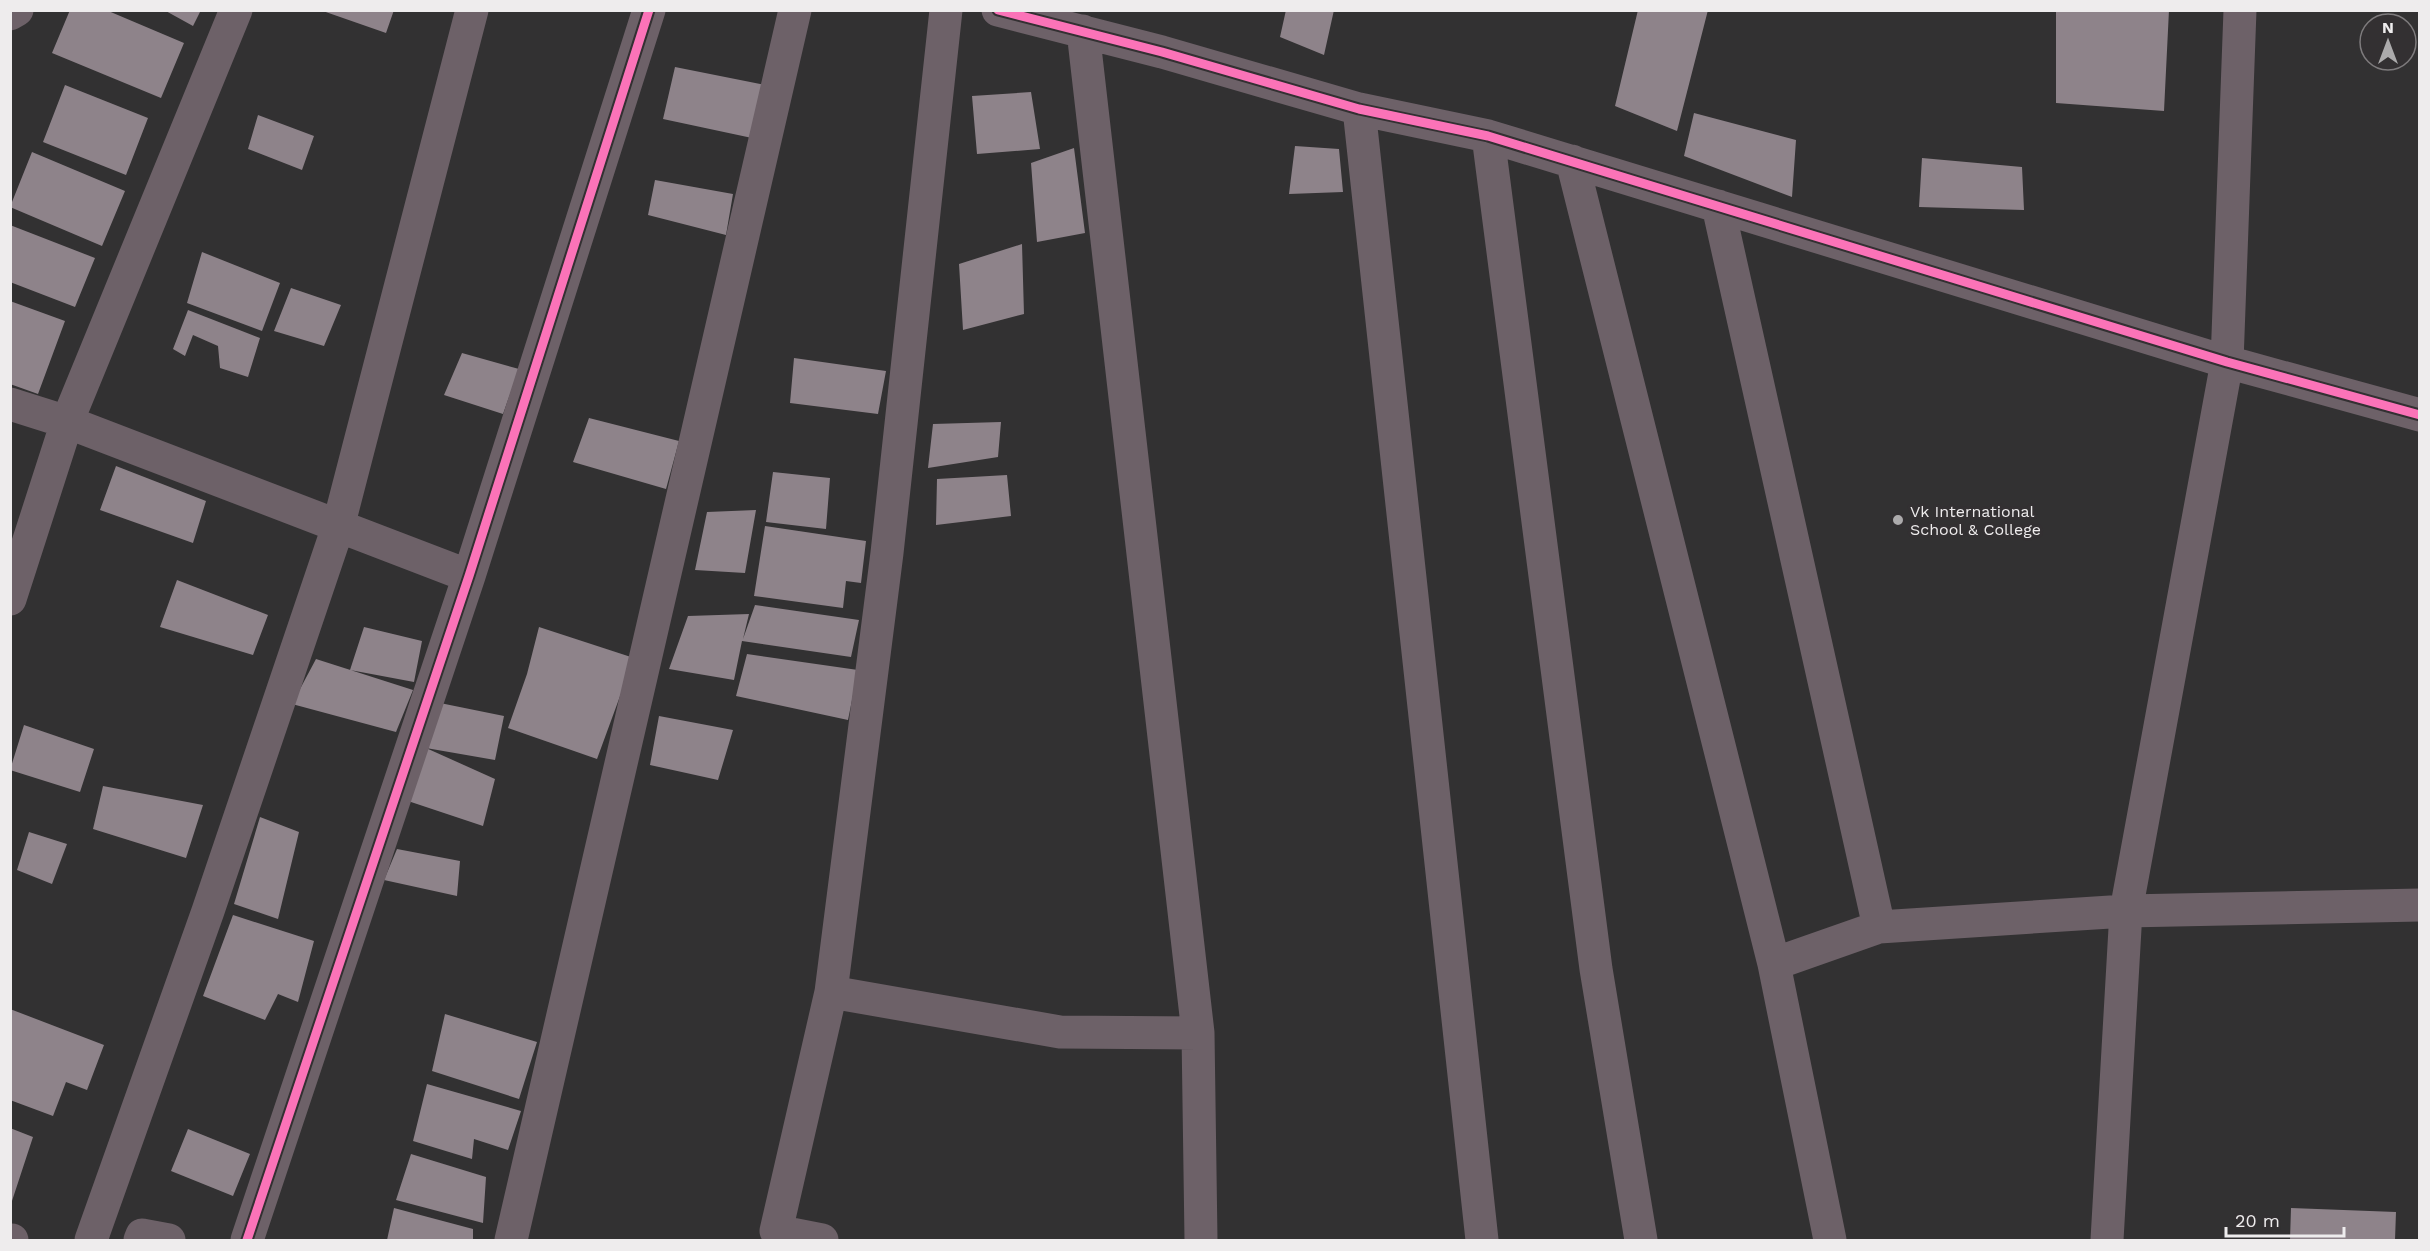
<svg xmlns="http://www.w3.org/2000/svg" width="2430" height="1251" font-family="'Work Sans',sans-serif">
	<rect width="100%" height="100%" fill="#323132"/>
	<path fill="#8e838a" d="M70,10h36l78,33 -23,55 -109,-45z
		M164,10h37l-8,16z
		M320,10h74l-8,23z
		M1286,10h48l-10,45 -44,-18z
		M1638,10h70l-31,121 -62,-25z
		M2088,10h81l-5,101 -108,-8v-91z
		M675,67l90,18 -13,53 -89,-19z
		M65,85l83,33 -22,57 -83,-33z
		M1031,92l9,57 -63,5 -5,-58z
		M1694,113l102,27 -4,57 -108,-41z
		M258,115l56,21 -12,34 -54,-21z
		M1295,146l44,3 4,43 -54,2z
		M1074,148l11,85 -48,9 -6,-79z
		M32,152l93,39 -23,55 -92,-39z
		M1922,158l100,9 2,43 -105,-3z
		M655,180l78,14 -7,41 -78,-20z
		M10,225l85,33 -20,49 -65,-25z
		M1022,244l2,70 -61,16 -4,-66z
		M202,252l78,31 -18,48 -75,-28z
		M291,288l50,17 -17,41 -50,-15z
		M10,301l55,20 -27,73 -28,-10z
		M188,310l72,28 -12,39 -28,-9 -2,-22 -25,-11 -8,21 -12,-7z
		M462,353l57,16 -16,45 -59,-19z
		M794,358l92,13 -8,43 -88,-11z
		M589,418l90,23 -13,48 -93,-27z
		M1001,422l-3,35 -70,11 5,-44z
		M116,466l90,35 -13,42 -93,-33z
		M773,472l57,6 -4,51 -60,-7z
		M1007,475l4,41 -75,9 1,-46z
		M756,510l-11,63 -50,-3 12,-58z
		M765,526l101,15 -5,42 -15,-2 -3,27 -89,-12z
		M177,580l91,35 -15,40 -93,-28z
		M755,605l104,15 -8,37 -109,-16 -8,39 -65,-11 19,-53 61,-2 -6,25z
		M364,627l58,14 -8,41 -64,-12z
		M539,627l95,31 -37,101 -89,-31 19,-54z
		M747,654l111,16 -10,50 -112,-24z
		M316,659l97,31 -17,42 -104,-28z
		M440,703l64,13 -9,44 -69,-12 69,31 -12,47 -75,-25z
		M659,716l74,14 -15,50 -68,-15z
		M24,725l70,24 -14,43 -70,-22z
		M103,786l100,19 -17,53 -93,-29z
		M260,817l39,15 -21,87 -44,-15z
		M29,832l38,12 -15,40 -35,-14z
		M397,849l63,12 -3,35 -73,-16z
		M233,915l81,26 -16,61 -20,-8 -13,26 -62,-24z
		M10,1009l94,36 -17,45 -21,-8 -13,34 -43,-16z
		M445,1014l92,28 -18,57 -87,-28z
		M427,1084l94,27 -13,39 -34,-11 -2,20 -59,-18z
		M10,1128l23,9 -22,67h-1z
		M188,1129l62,25 -17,42 -62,-25z
		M411,1154l75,23 -3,46 -87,-23z
		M394,1208l79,21v11h-86z
		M2291,1208l105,4 -1,28h-105z"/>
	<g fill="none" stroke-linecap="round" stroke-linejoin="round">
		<path stroke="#6d6168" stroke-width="33" d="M998,10l164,42 197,57 129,27 739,226 193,53
			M10,14l7,-4
			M1083,31l115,1002 3,207
			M1359,109l123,1131
			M1488,136l108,833 45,271
			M1572,161l202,803 56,276
			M1718,206l161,721
			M10,404l57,18 402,154
			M10,599l57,-177 169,-412
			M1774,964l105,-37 247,-16 294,-6
			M831,992l229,40 138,1
			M10,1240h2
			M91,1240l117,-329 130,-384 134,-517
			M140,1240l2,-5 27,5
			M247,1240l222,-664 180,-566
			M511,1240l284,-1230
			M822,1240l-46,-9 55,-239 56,-439 59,-543
			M2107,1240l19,-329 101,-549 13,-352"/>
		<g stroke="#333032" stroke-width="13">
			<path id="cycleway" d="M998,10l164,42 197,57 129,27 739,226 193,53
				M247,1240l222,-664 180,-566"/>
		</g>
		<use href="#cycleway" stroke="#fb73b8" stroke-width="9"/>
	</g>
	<circle fill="#acabac" stroke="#333032" stroke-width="2" cx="1898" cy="520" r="6"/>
	<g text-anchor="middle" stroke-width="6" stroke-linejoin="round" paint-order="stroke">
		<g font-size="16" fill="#eeeced" stroke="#333032" text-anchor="start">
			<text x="1910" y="517">Vk International<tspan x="1910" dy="18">School &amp; College</tspan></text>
		</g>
	</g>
	<rect width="2430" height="1251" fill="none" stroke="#eeeced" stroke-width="24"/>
	<g transform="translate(2388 42)"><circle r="28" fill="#333032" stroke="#7e7b7d" stroke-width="1.5"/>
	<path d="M0-4.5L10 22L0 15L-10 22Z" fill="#acabac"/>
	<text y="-9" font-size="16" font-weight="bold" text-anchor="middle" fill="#eeeced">N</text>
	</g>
	<path d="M2226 1227v9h118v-9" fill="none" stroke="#eeeced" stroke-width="3"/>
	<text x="2235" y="1227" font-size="18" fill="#eeeced" stroke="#333032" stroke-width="4.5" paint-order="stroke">20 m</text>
</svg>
